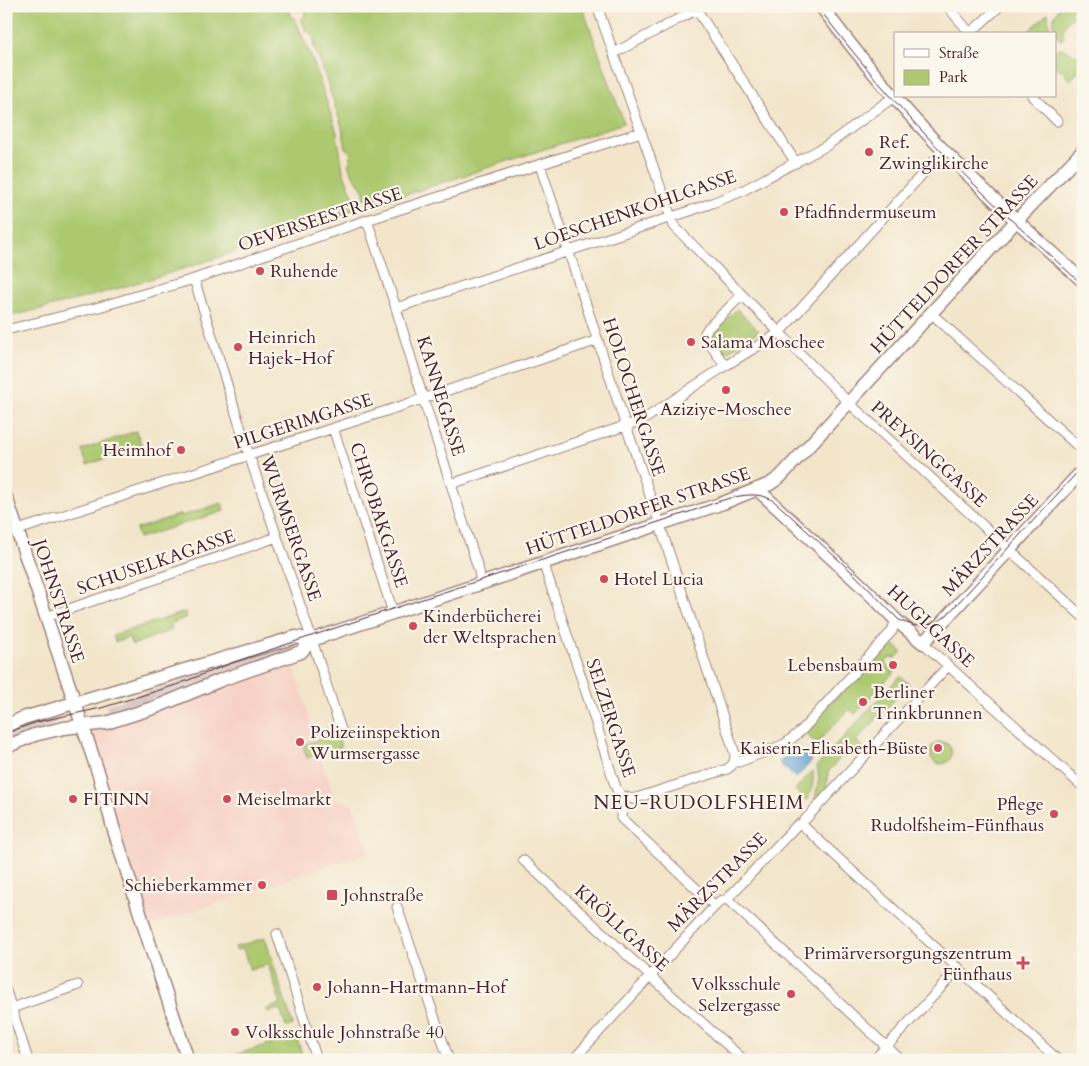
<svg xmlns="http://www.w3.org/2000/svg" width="1089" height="1066" font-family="Cardo,serif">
	<rect width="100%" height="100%" fill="#fbf7ec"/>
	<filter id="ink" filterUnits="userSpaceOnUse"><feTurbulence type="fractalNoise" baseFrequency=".02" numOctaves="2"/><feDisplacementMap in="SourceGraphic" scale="10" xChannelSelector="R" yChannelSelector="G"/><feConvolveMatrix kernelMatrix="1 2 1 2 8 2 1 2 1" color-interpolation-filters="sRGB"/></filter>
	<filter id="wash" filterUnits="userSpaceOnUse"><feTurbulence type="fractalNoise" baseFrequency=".0096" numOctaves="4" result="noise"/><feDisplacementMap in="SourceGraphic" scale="20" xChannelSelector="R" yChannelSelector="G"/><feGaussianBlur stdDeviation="1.12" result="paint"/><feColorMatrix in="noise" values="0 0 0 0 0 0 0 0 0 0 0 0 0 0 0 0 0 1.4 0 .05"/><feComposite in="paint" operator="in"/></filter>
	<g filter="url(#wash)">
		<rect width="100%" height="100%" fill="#f2e5ca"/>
		<path fill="#f7d1c6" d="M291,657l43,142 19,6 16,47 -220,74 -65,-205z"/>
		<path fill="#d2bfbf" d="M294,641l3,9 -83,28 -50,18 -55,17 -3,-8 60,-19 44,-17z
			M54,715l2,9 -50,17v-12z"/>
		<path fill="#acc970" stroke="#7b744e" d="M29,6h259l4,11 3,2 20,47 22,67 6,38 11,27 4,1 -2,4 -4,1 3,8c-115,38 -230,79 -349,105v-304z
			M297,6h285l42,117 -253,83 -2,-7 -6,-1 2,-3c-4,-12 -14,-19 -17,-31l2,-1 1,-7 -3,-8 -2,1 -4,-22 -20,-60 -9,-22 2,-1c-1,-6 -3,-10 -7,-13h-2l-5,-12 4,-3v-4l-2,-3h-5z
			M1062,6h9l7,7c-8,7 -18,13 -14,24l-3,4c-10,-12 -11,-25 1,-35z
			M1048,13l1,13 3,8h-26z
			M1059,48c6,0 16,8 24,10v9l-13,13 -15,-15v-13z
			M737,309l22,22 -35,23 -11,-18 1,-5z
			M136,431l6,15 -55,19 -5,-15z
			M222,503l2,8 -85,27 -3,-9 45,-15 1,2z
			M185,612l2,5 -17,7 2,6 -40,15 -3,-8 -14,5 -2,-7z
			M889,640l13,12 -6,6c-5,-1 -9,1 -11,6l9,8 1,-1 -40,43 -6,-5 -33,35 -12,-12z
			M900,676l9,8 -53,57 9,8 -3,3 -17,1 -17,19 -2,20 -11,11h-1l5,-25 -2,-12z
			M337,734l4,13 -34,11 -4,-13z
			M930 753a11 11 0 1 1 22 0a11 11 0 1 1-22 0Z
			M813,770c1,11 -1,21 -7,31l-11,-11z
			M265,938l28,87 -7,2 -6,-18 -12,3 -1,-3 14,-5 -13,-40 -18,6 -7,-21 -7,1 -1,-3z
			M296,1035l8,25h-84z"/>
		<path fill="#63a0d4" stroke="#566080" d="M795,745l17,16 -16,17 -17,-15z"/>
	</g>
	<g filter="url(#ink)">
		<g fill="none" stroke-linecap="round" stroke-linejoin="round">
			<g stroke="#9e827a" stroke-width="11">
				<path id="street" d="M597,6l77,220 175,177 234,214
					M947,6l24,28
					M697,10l99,153
					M969,34l31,-28
					M614,53l89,-47
					M1032,96l25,25
					M540,165l86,261 30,87 79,241c0,7 -1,11 -8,15l-94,30 -11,-3
					M367,220l29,88 27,90 56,173 2,12
					M194,279l55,176 63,185 29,90
					M396,308l288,-95 28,-10 28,-11 86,-46 69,-50
					M931,313l152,138
					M6,330l93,-23 95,-28 173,-59 274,-88
					M725,366l-19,-28 -1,-5 3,-5 34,-33
					M333,428l60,184
					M451,484l192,-64 82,-54 54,-33 165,-183
					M6,531l12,-1 368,-119 212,-71
					M543,562l47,142 24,78 3,8 5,6 -1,22 94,88
					M46,617l231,-80
					M923,643l160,144
					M735,759l4,3 46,-18 17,-14 90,-99 2,-6 3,-4
					M801,824l257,236
					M523,860l127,116 94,84
					M727,899l174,161
					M397,907l52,153
					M277,934l40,126
					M6,991l22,69
					M6,1010l72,-25
					M573,1060l142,-154 5,-5 7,-2 70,-74 4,-1 147,-158
					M874,1060l85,-92"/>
			</g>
			<g stroke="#9e827a" stroke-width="15">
				<path id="secondary" d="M821,6c38,51 79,100 123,145 45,45 92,88 139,130
					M757,489l107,99 33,33 26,22 160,-173
					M6,497l93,278 14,52 36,115 39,118
					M6,726l17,-8 14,-4 259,-77 16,3
					M6,747l28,-12 30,-7 42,-5 50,-16 65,-27 80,-28 11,-12 14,-5 397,-132 47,-19 11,-8 237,-257 65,-68"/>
			</g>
			<use href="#street" stroke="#fff" stroke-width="9"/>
			<use href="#secondary" stroke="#fff" stroke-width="12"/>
			<path stroke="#4a1f2b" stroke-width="1" d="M817,6c49,65 103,126 162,183 33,33 69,64 104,96
				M6,733l31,-11 64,-14 75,-23 58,-23 158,-53 297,-97c21,-7 57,-24 79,-14 6,2 10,7 15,11l70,64 46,47 13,5 11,1 8,-2 8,-3 8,-6 136,-149"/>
		</g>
	</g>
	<g fill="#d1495b" stroke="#fbf7ec" stroke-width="2">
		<circle cx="869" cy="152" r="5"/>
		<circle cx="784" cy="212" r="5"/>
		<circle cx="260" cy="271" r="5"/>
		<circle cx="691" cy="342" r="5"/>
		<circle cx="238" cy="347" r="5"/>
		<circle cx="726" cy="390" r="5"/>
		<circle cx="181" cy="450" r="5"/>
		<circle cx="604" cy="579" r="5"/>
		<circle cx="413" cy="626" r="5"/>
		<circle cx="893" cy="665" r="5"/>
		<circle cx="863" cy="702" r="5"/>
		<circle cx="300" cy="742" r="5"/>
		<circle cx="938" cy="748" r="5"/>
		<circle cx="73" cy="799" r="5"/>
		<circle cx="227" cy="799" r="5"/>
		<circle cx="1054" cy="814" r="5"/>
		<circle cx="262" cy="885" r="5"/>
		<rect x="326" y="889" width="12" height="12" rx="2.5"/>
		<path d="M1020.5 955.5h5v5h5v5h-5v5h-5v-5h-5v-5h5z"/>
		<circle cx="317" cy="987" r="5"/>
		<circle cx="791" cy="994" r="5"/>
		<circle cx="235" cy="1032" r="5"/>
	</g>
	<g text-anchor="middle" stroke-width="4.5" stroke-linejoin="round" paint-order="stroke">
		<g font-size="18" fill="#4a1f2b" stroke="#fbf7ec" text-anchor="start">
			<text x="879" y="148">Ref.<tspan x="879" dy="21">Zwinglikirche</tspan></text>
			<text x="794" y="218">Pfadfindermuseum</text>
			<text x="270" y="277">Ruhende</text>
			<text x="248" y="343">Heinrich<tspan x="248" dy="21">Hajek-Hof</tspan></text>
			<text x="701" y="348">Salama Moschee</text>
			<text x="726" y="415" text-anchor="middle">Aziziye-Moschee</text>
			<text x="171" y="456" text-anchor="end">Heimhof</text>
			<text x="614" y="585">Hotel Lucia</text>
			<text x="423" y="622">Kinderbücherei<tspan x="423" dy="21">der Weltsprachen</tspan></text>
			<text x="883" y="671" text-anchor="end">Lebensbaum</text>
			<text x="873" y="698">Berliner<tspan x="873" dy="21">Trinkbrunnen</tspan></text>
			<text x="310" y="738">Polizeiinspektion<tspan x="310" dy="21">Wurmsergasse</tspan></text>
			<text x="928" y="754" text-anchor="end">Kaiserin-Elisabeth-Büste</text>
			<text x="83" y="805">FITINN</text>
			<text x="237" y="805">Meiselmarkt</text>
			<text x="1044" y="810" text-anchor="end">Pflege<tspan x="1044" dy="21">Rudolfsheim-Fünfhaus</tspan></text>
			<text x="252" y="891" text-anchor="end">Schieberkammer</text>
			<text x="343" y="901">Johnstraße</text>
			<text x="1012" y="959" text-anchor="end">Primärversorgungszentrum<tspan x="1012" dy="21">Fünfhaus</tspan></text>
			<text x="781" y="990" text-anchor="end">Volksschule<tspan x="781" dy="21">Selzergasse</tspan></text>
			<text x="327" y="993">Johann-Hartmann-Hof</text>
			<text x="245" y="1038">Volksschule Johnstraße 40</text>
		</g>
		<g font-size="18" fill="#4a1f2b" stroke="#fbf7ec">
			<text transform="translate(635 210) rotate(-19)" y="6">LOESCHENKOHLGASSE</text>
			<text transform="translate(320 219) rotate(-18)" y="6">OEVERSEESTRASSE</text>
			<text transform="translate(954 264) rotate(-47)" y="6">HÜTTELDORFER STRASSE</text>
			<text transform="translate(441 396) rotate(73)" y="6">KANNEGASSE</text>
			<text transform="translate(634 397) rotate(72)" y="6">HOLOCHERGASSE</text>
			<text transform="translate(303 421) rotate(-18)" y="6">PILGERIMGASSE</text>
			<text transform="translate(929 454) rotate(42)" y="6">PREYSINGGASSE</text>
			<text transform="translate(638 511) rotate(-19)" y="6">HÜTTELDORFER STRASSE</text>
			<text transform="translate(379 515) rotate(72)" y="6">CHROBAKGASSE</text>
			<text transform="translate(291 528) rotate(71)" y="6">WURMSERGASSE</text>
			<text transform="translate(990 545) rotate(-47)" y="6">MÄRZSTRASSE</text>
			<text transform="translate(156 562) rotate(-19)" y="6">SCHUSELKAGASSE</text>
			<text transform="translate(59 601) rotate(72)" y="6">JOHNSTRASSE</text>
			<text transform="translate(931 626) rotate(43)" y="6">HUGLGASSE</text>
			<text transform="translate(611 718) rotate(72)" y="6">SELZERGASSE</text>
			<text transform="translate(717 882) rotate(-45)" y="6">MÄRZSTRASSE</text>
			<text transform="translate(622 928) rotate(42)" y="6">KRÖLLGASSE</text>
		</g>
		<g font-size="19" letter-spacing="1" fill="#4a1f2b" stroke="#fbf7ec">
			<text x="699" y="809">NEU-RUDOLFSHEIM</text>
		</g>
	</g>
	<rect width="1089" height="1066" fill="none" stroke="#fbf7ec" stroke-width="25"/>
	<rect x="894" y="32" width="162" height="65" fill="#fbf7ec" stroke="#b4a19f"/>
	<rect x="904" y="49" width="25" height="8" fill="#ffffff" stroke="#b4a19f"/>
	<text x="939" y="58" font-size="15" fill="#4a1f2b">Straße</text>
	<rect x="904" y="70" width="25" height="15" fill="#acc970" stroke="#b4a19f"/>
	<text x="939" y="82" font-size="15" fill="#4a1f2b">Park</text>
</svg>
